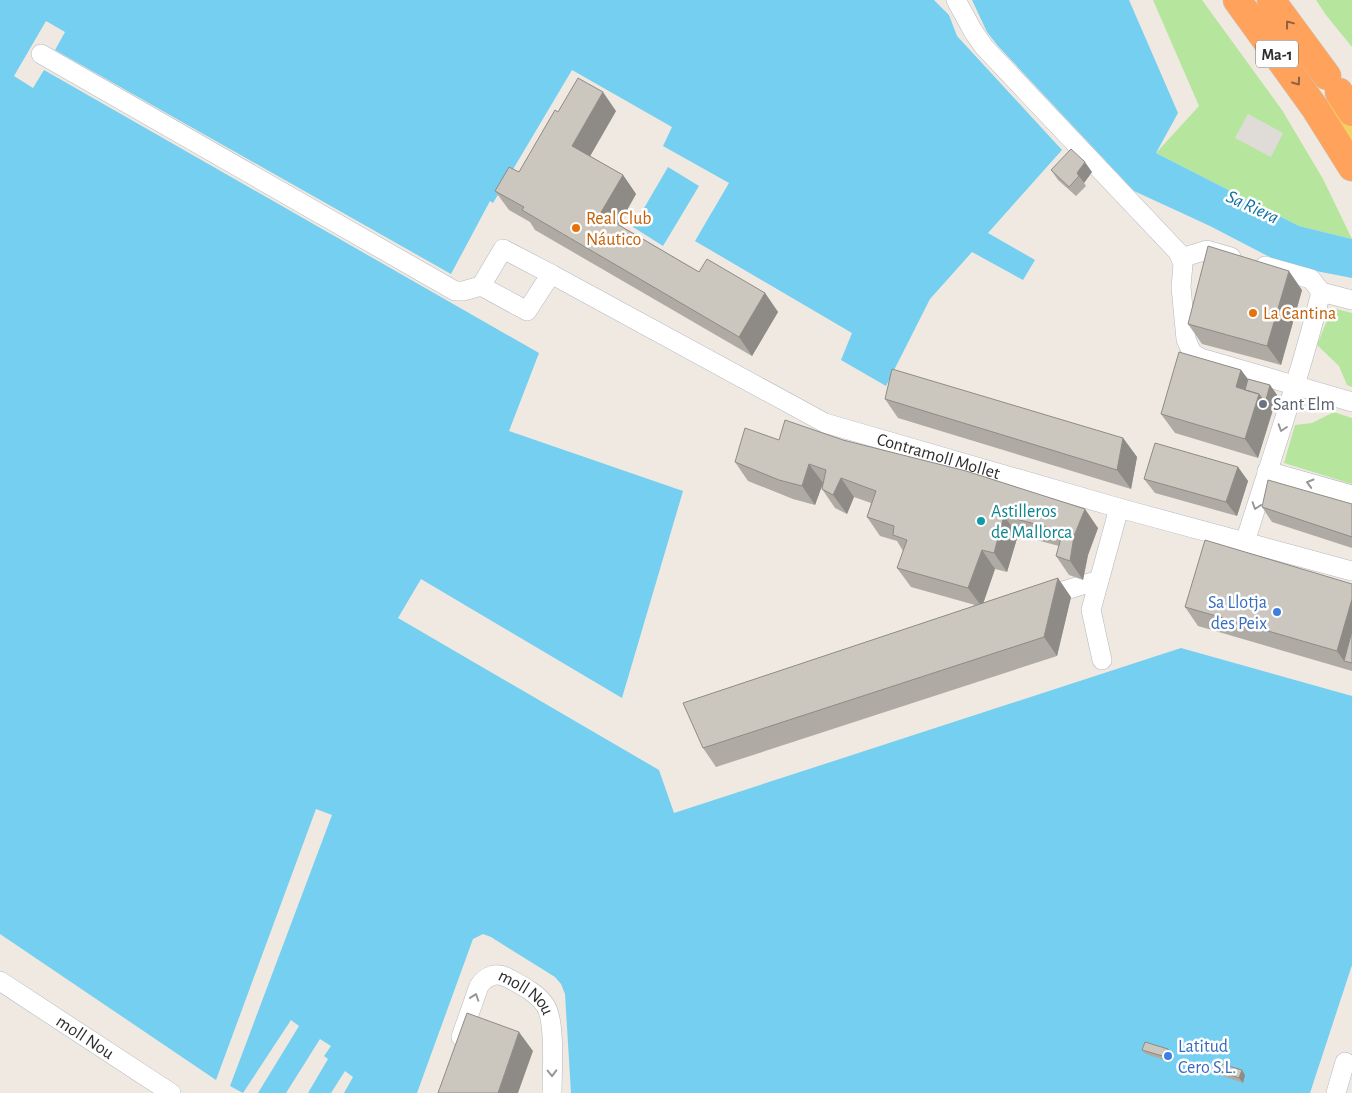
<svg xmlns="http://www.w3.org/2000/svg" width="1352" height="1093" font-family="'Alegreya Sans',sans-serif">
	<rect width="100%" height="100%" fill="#efe9e1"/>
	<path fill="#b6e59e" d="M1153,0h49l80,110 41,69 29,60 -53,-13 -143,-73 43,-47z
		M1316,0h36v47l-26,-32z
		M1332,308l20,5v74l-5,-2 -8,-19 -22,-21z
		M1334,412l18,6v66l-68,-21 11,-38 17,-2z"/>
	<path fill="#dfdcd8" d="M1248,114l35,19 -12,24 -36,-19z"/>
	<path fill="#75cff0" d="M0,0h934l15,15 8,21 105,114 -74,83 47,27 -12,20 -51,-28 -42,47 -44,87 -45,-26 11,-27 -157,-92 34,-58 -66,-37 9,-19 -100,-57 -79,133 -3,-2 -39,73 -396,-224 10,-18 -19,-11 -32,55 19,12 11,-18 495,283 -30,78 174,60 -61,207 -201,-119 -23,39 261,152 15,43 507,-165 171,48v269l-42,128h-739l-6,-99 -4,-10 -6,-7 -64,-40 -8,-3 -10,5 -56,154h-73l9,-16 -8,-6 -14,22h-23l20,-34 -4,-3 7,-10 -11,-7 -34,54h-28l41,-67 -8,-6 -48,73 -13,-7 102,-271 -16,-6 -100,271 -216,-146z
		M972,0h157l49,113 -22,40 143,73 53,13v39l-67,-13 -75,-39 -76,-35 -136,-145 -11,-14z
		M668,167l31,19 -36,60 -30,-19z"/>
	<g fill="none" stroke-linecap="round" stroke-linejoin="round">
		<g stroke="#b4b7c1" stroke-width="20">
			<g id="minor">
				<path d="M956,0l17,31 11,16 194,205 5,12 -2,23 5,52 6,14 9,5 151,44"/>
				<path d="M41,54l414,237h8l18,-5"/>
				<path d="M503,249l48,25 -24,37 -46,-25z"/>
				<path d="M1181,258l26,-8 24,7"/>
				<path d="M1265,266l46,13 10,13"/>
				<path id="s1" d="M551,274l274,149 294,85 233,63"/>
				<path d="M1267,471l85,24"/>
				<path d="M1245,542c26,-83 55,-165 76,-250l31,8"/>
				<path d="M1043,597l56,-17"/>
				<path d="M1102,660l-11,-50 28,-102"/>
				<path id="s2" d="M0,981l171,112"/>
				<path id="s3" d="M461,1037l18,-51c7,-10 17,-15 29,-8 13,7 29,15 37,27 11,15 7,68 7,88"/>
				<path d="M1336,1093l9,-31"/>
			</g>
		</g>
		<g stroke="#c9c9c9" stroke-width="25">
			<path id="major" d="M1319,110l13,11 20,12"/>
		</g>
		<g stroke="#c9c9c9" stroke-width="29">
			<path id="highway" d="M1237,0l78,108 37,59
				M1271,0l56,76
				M1339,92l13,20"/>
		</g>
		<use href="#minor" stroke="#fff" stroke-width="19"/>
		<use href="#major" stroke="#f2d163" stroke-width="24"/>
		<use href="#highway" stroke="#ffa35c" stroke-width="28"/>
	</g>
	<path fill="#afaba4" d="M616,111l-26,45 33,19 13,19 -17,31 80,47 66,21 13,19 -26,44 -217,-126 -5,-8 -21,-12 -14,-19 24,-19 39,-60z
		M1051,170l41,2 -8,11 2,3 -10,10 -18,-16z
		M1302,290l-21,75 -79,-21 -14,-20z
		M1241,370l7,9 22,6 7,10 -19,63 -83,-25 -14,-19z
		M885,399l238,39 14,19 -6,32 -233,-71z
		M779,440h64l255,88 -10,27 -5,25 -14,-5 -13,-19 3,-10 -41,-11 -11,37 -12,-3 -12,34 88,-6 -14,59 -341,111 -13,-19 272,-143 -64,-18 -14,-19 6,-17 -6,-10 -17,-5 -13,-19 4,-14 -17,-6 -7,17 -12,-6 -13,-19 1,-6 -8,22 -22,-6 -45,-18 -13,-19z
		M1238,467l10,14 -11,35 -82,-23 -11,-14z
		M1352,504v44l-80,-26 -10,-15z
		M1352,584v87l-154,-45 -13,-19z
		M1142,1050l30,4 -2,8 -24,-8z
		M1220,1071l25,4 -2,8 -20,-7z"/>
	<path fill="#8e8b86" d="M603,92l13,19 -31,54 -13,-19z
		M1085,162l7,10 -8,11 -7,-10z
		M623,175l13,19 -22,39 -14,-19z
		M1289,271l13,19 -21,75 -14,-19z
		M765,293l13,19 -26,44 -13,-19z
		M1241,370l14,19 -3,10 -16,-12z
		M1270,385l7,10 -5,18 -7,-10z
		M1259,394l13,19 -14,45 -13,-19z
		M1123,438l14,19 -6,32 -14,-19z
		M809,464l14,19 -8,22 -13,-19z
		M1238,467l10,14 -11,35 -11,-14z
		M841,478l13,19 -7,17 -14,-19z
		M1085,509l13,19 -10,27 -5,25 -13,-19 4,-25z
		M1004,516l14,19 -11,37 -13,-19z
		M982,550l13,19 -13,38 -14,-19z
		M1058,578l13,19 -14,59 -13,-19z
		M1352,599v64l-8,-2 -7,-10z
		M519,1032l14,19 -15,42h-20z
		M1168,1049l4,5 -2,8 -4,-5z
		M1242,1070l3,5 -2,8 -4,-5z"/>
	<path fill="#cbc7bf" stroke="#8e8b86" d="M578,78l25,14 -31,54 51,29 -23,39 99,58 8,-13 58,34 -26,44 -217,-127 2,-3 -29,-16 14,-24 10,5 36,-62 3,2z
		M1071,149l14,13 -8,11 2,3 -10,11 -18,-17z
		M1208,246l81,25 -22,75 -79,-22z
		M1179,352l62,18 -5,17 23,7 -14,45 -84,-25z
		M892,369l231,69 -6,32 -232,-71z
		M1248,379l22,6 -5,18 -6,-9 -14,-4z
		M785,420l58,20 123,31 119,38 -11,27 -4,25 -14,-5 7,-25 -59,-15 -10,37 -12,-3 -14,38 -71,-20 10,-28 -14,-5 1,-9 -27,-9 9,-26 -35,-13 -8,17 -11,-6 4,-19 -17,-6 -7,22 -23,-6 -44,-18 10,-34 34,12z
		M1155,443l83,24 -12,35 -82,-23z
		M1268,480l84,24v33l-90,-30z
		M1205,540l147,44v15l-15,52 -152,-44z
		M1058,578l-14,59 -341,111 -20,-45z
		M1352,631v32l-8,-2z
		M467,1013l52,19 -21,61h-60z
		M1145,1042l23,7 -2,8 -24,-7z
		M1222,1064l20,6 -3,8 -19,-7z"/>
	<defs><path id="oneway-chevron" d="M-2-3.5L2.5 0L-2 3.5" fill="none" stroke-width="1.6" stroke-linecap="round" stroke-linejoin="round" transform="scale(1.25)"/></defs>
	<g stroke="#8c6343">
		<use href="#oneway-chevron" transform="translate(1289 24) rotate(-127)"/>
		<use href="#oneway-chevron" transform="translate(1297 82) rotate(54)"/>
	</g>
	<g stroke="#969696">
		<use href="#oneway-chevron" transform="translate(1282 428) rotate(108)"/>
		<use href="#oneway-chevron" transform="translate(1310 483) rotate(-164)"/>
		<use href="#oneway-chevron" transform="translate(1256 506) rotate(108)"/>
		<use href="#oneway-chevron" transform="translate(475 997) rotate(-71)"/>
		<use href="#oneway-chevron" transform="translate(552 1073) rotate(89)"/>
	</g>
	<g fill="#e8710a" stroke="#fff" stroke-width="2">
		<circle cx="576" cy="228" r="5"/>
		<circle cx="1253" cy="313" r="5"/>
	</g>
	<circle fill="#6b7280" stroke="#fff" stroke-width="2" cx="1263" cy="404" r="5"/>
	<circle fill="#0f9aa8" stroke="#fff" stroke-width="2" cx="981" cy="521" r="5"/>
	<g fill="#3f7fe0" stroke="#fff" stroke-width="2">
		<circle cx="1277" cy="612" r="5"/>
		<circle cx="1168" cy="1056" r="5"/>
	</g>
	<g text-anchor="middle" stroke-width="5" stroke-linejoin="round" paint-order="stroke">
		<rect fill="#fff" stroke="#6d6d6d" stroke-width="1" x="1256" y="40.5" width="42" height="27" rx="4"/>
		<g font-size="16" font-weight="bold" fill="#2e2e2e">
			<text x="1277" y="60">Ma-1</text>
		</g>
		<g font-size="18" fill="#c56008" stroke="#fff" text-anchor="start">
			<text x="586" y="224">Real Club<tspan x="586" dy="21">Náutico</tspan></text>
			<text x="1263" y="319">La Cantina</text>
		</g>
		<g font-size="18" fill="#5b616d" stroke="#fff" text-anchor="start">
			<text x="1273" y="410">Sant Elm</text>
		</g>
		<g font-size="18" fill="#2e2e2e" stroke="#fff">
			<text dy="6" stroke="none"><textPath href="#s1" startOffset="430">Contramoll Mollet</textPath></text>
			<text dy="6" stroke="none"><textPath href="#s3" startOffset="111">moll Nou</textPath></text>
			<text dy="6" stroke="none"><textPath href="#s2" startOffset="102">moll Nou</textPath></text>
		</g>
		<g font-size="18" fill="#0d838f" stroke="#fff" text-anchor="start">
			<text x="991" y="517">Astilleros<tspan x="991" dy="21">de Mallorca</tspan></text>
		</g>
		<g font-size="18" fill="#366cbe" stroke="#fff" text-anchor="end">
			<text x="1267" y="608">Sa Llotja<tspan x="1267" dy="21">des Peix</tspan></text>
			<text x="1178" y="1052" text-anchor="start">Latitud<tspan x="1178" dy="21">Cero S.L.</tspan></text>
		</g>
		<g font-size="19" font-style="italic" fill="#0d6fa3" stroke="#fff">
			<text transform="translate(1253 206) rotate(25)" y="7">Sa Riera</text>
		</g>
	</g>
</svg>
